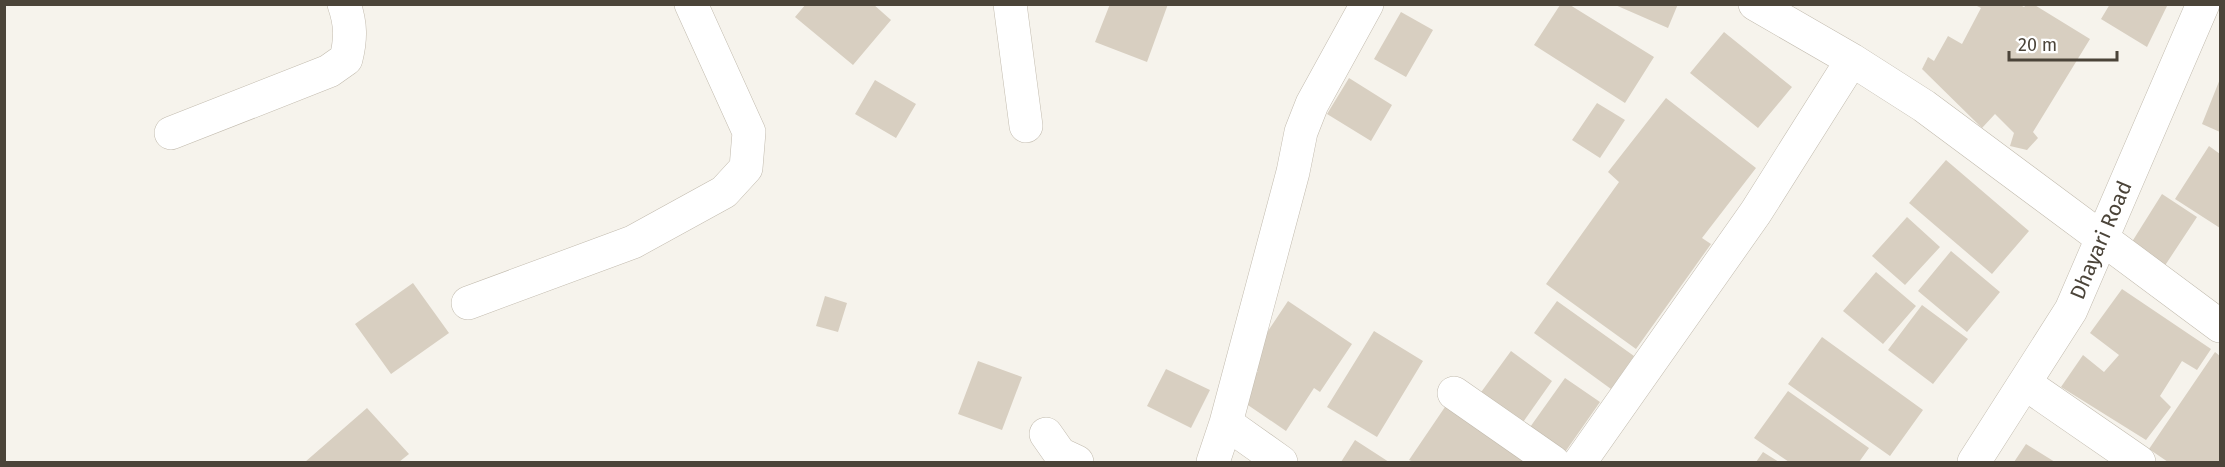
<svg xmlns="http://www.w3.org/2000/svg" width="2225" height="467" font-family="'Fira Sans',sans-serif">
	<rect width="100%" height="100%" fill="#f6f3ec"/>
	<path fill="#d8cfc1" d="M806,4h67l18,16 -38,45 -58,-48z
		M1110,4h58l-21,58 -52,-20z
		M1613,4h65l-10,24z
		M2027,4h6l57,35 -57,93 5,6 -11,12 -17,-4 4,-13 -19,-19 -13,14 -60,-59 6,-12 6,4 14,-25 14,8 19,-36 -6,-3h45l4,2z
		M2110,4l36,2 22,-2 -21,43 -46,-28z
		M1560,5h10l84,52 -29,46 -91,-58z
		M1401,12l32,18 -27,47 -32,-18z
		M1724,32l68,55 -34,41 -68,-55z
		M1349,78l43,27 -21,36 -44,-27z
		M2220,79v53l-18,-8z
		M875,80l41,24 -20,34 -41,-24z
		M1666,98l90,70 -54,70 9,6 -75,105 -90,-65 73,-102 -11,-10z
		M1597,103l28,17 -25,38 -28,-18z
		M2209,146l11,8v74l-45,-29z
		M1946,160l83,71 -37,43 -83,-71z
		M2162,194l35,23 -33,50 -34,-22z
		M1907,217l33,30 -35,38 -33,-29z
		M1951,251l49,41 -33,40 -49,-41z
		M1876,272l40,34 -33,38 -40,-33z
		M413,283l36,50 -58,41 -36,-50z
		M2122,289l89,60 -14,21 -15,-9 -22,35 11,11 -25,33 -85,-53 22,-32 21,17 15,-17 -29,-22z
		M825,296l22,7 -9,29 -22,-6z
		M1288,301l64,43 -32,48 -6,-4 -28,43 -44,-30 6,-16 10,-14 -4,-3 7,-11 -7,-5z
		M1557,301l77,55 -23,33 -77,-56z
		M1922,305l46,34 -35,45 -45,-34z
		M1374,331l49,30 -46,76 -50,-30z
		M1822,337l101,73 -33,46 -102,-72z
		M1511,351l41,30 -31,44 -42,-30z
		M2215,352l5,4v106h-52l-19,-13z
		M978,361l44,16 -20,53 -44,-16z
		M1166,369l44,21 -19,38 -44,-22z
		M1565,378l35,24 -37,53 -35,-25z
		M1788,391l81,57 -10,14h-70l-35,-24z
		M1447,404l81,58h-114l-5,-2z
		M367,408l42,46 -10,8h-94z
		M1355,440l34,22h-48z
		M2026,444l29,18h-41z
		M1763,452l16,10h-23z"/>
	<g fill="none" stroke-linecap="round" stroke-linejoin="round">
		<g stroke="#c2bbae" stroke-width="34">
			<path id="minor" d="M1010,4l16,122
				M1755,4l97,56 72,46 296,220
				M171,133l158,-62 17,-12c5,-20 5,-35 -2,-55
				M468,303l165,-61 91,-50 22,-24 3,-36 -58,-128
				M2026,384l113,78
				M1454,393l99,69
				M1046,434l14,20 17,8
				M1213,462l13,-39
				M1281,462l-55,-39 67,-251 8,-40 11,-28 55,-100
				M1580,462l176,-250 96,-152
				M1974,462l97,-152 132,-306"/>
		</g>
		<use href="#minor" stroke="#fff" stroke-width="33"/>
	</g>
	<g text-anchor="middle" stroke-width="4.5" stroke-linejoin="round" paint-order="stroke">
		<g font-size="21" fill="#4b4439" stroke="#fff">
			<text transform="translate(2101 240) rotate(-67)" y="7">Dhayari Road</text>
		</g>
	</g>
	<rect width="2225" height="467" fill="none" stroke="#4b4439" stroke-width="12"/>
	<path d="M2009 51v9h108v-9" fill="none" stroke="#4b4439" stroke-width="3"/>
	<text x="2018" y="51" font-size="18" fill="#4b4439" stroke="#ffffff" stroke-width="4.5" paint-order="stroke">20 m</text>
</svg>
